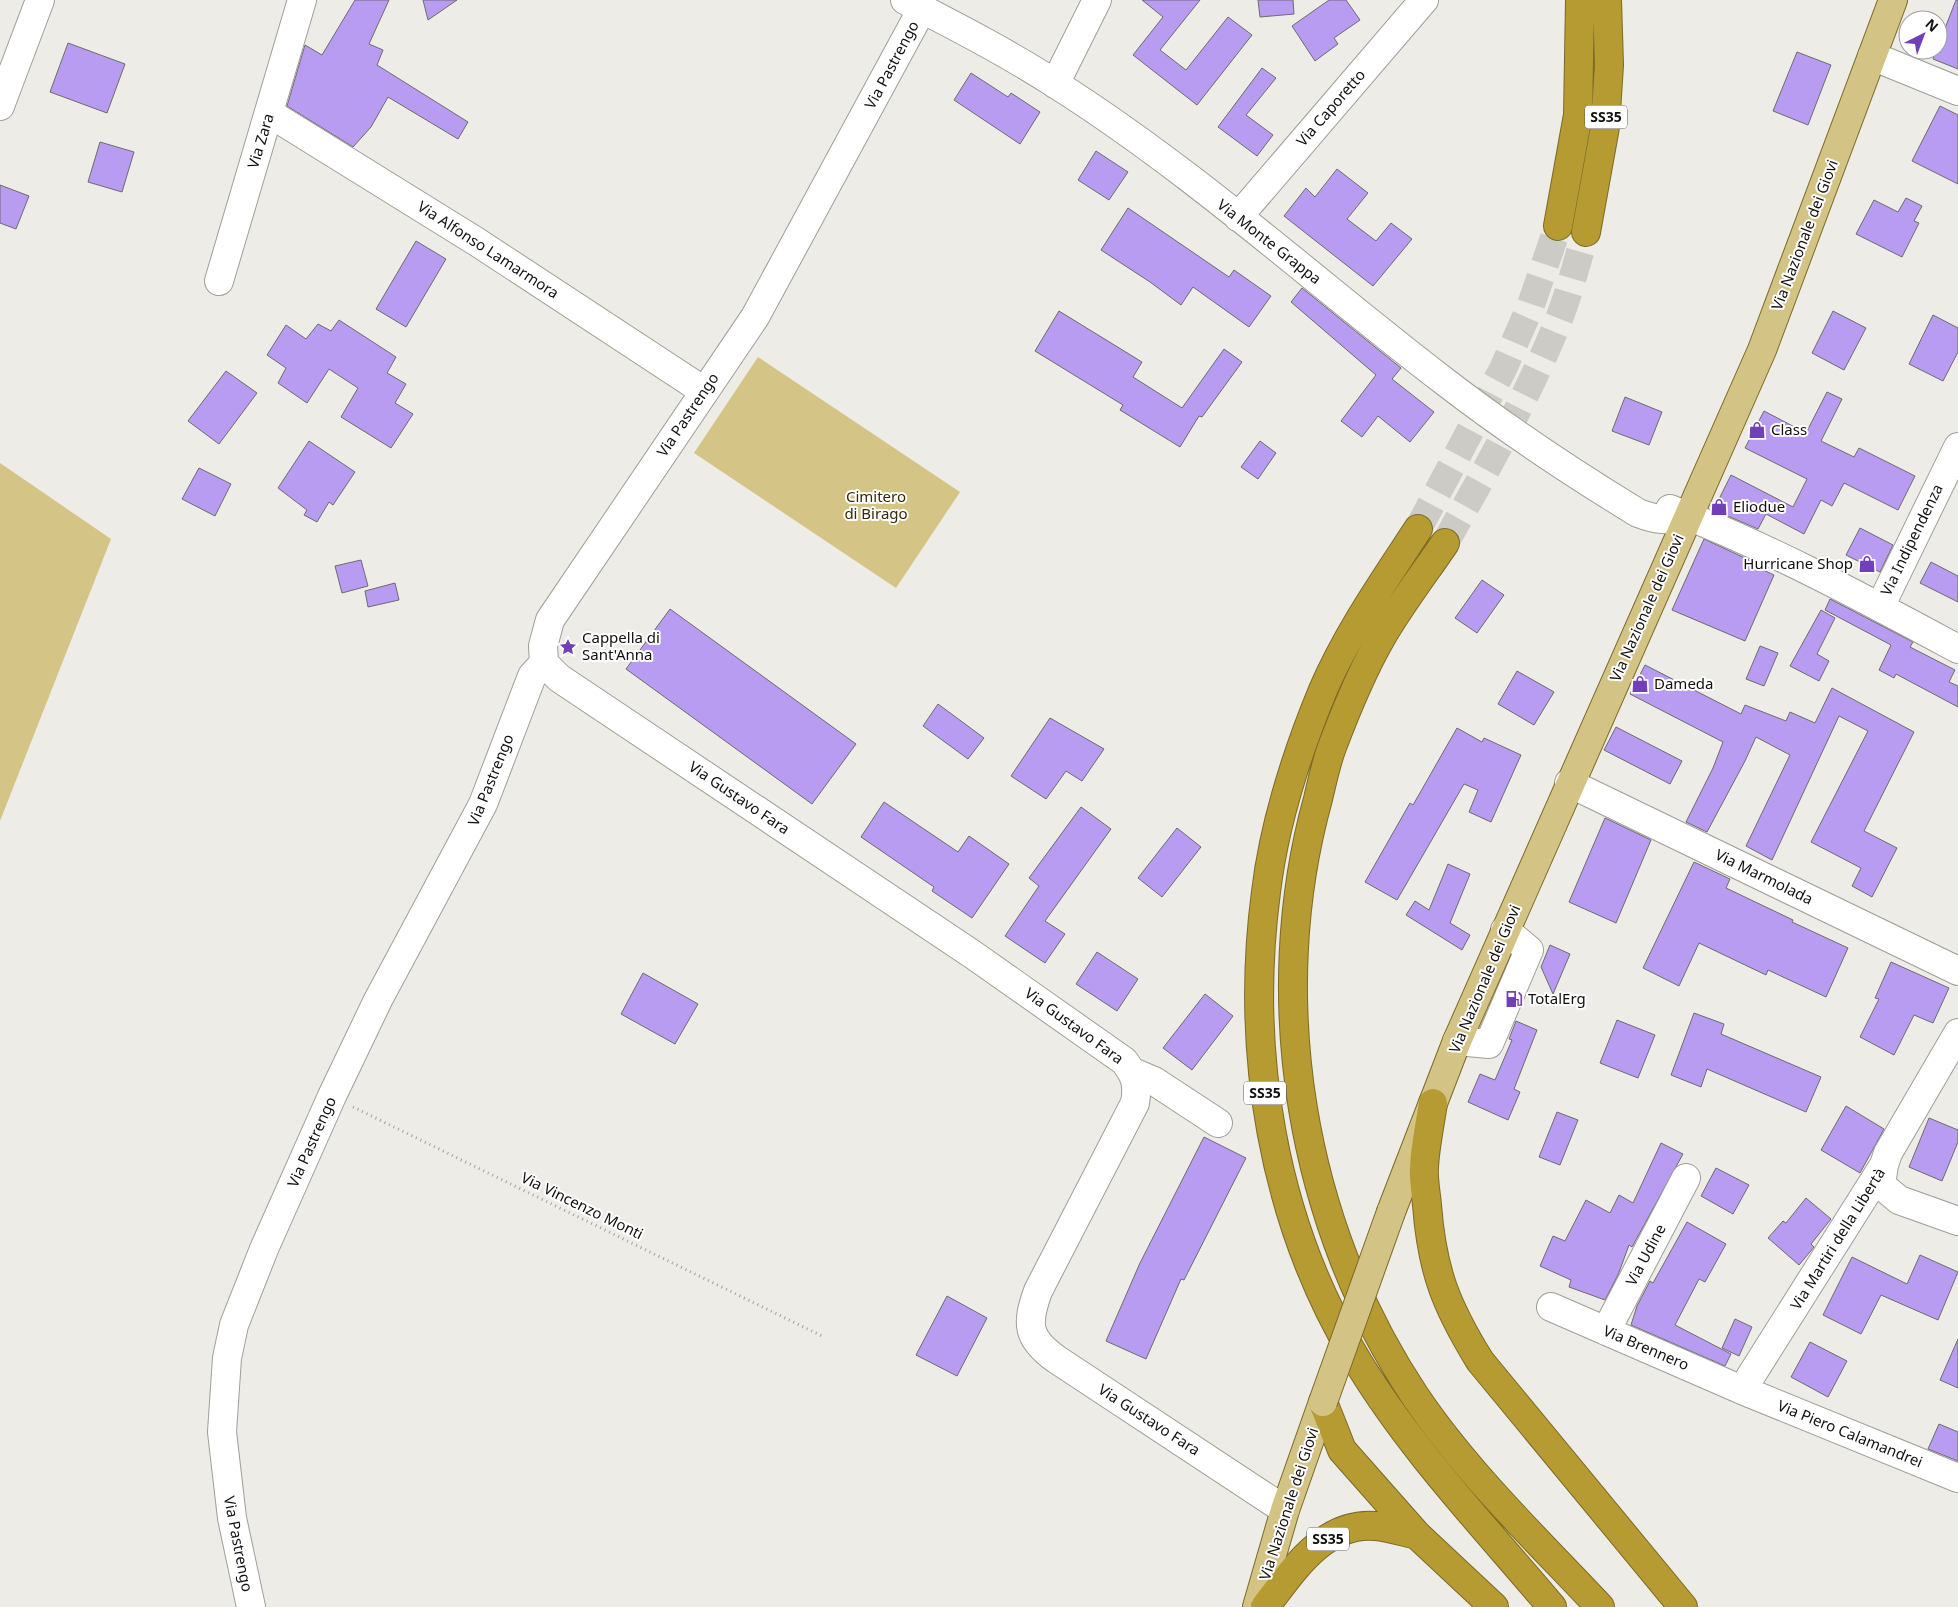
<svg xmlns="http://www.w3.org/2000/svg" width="1958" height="1607" font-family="'Noto Sans',sans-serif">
	<rect width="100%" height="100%" fill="#edece6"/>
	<path fill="#d4c485" d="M758,357l202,135 -64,96 -202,-135z
		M0,463l111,76 -111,282z"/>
	<path fill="#b89cf1" stroke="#6c6b70" d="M355,0h34l-20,44 14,6 -6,15 91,57 -10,17 -70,-42 -17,30 -18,20 -66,-41 18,-61 17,10z
		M423,0h34l-29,20z
		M1142,0h58l-40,50 26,20 42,-53 24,18 -55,70 -64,-50 30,-38z
		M1258,0h35l1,14 -34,3z
		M1329,0h17l14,20 -26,18 4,6 -23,17 -23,-35z
		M1956,0h2v69l-25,-10z
		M68,43l57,21 -18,49 -57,-21z
		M1797,52l34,13 -23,60 -35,-14z
		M1262,68l14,10 -30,37 27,20 -16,21 -39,-29z
		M971,73l37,24 3,-4 29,19 -20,32 -66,-44z
		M1940,106l18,9v69l-46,-23z
		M100,142l34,10 -12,40 -34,-10z
		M1096,151l32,21 -19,28 -31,-20z
		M1337,169l31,24 -21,26 29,22 15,-18 21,16 -39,47 -89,-70 22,-28 9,9z
		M0,185l29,11 -13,33 -16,-6z
		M1906,198l16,8 -8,15 5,2 -17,34 -46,-23 18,-34 24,12z
		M1128,208l101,69 5,-7 37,26 -22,31 -56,-40 -12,18 -31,-23 -49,-32z
		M416,241l30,18 -40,68 -30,-18z
		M1302,288l99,80 -9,11 42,33 -24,30 -32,-26 -16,21 -21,-16 35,-46 -85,-73z
		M1059,311l83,51 -9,15 49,31 42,-59 18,13 -40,55 -3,-1 -19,31 -60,-37 3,-5 -88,-54z
		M1833,311l33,17 -22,42 -32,-17z
		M1933,315l25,13v24l-15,29 -34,-17z
		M339,320l57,37 -9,16 19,11 -11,19 18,11 -22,34 -50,-31 17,-29 -29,-19 -22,34 -29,-20 8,-15 -19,-13 19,-30 20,14 12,-15 13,7z
		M226,371l31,22 -38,51 -31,-23z
		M1827,392l15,7 -21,42 33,16 5,-9 56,28 -17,34 -54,-27 -12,23 -11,-6 -17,34 -38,-20 -8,15 -42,-18 2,-3 -3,-1 16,-32 62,32 14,-28 -62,-31 19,-37 42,22z
		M1625,397l37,15 -13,33 -37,-14z
		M309,441l46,31 -22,33 -4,-3 -12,20 -13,-7 3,-5 -29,-22z
		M1260,441l16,12 -18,26 -17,-12z
		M199,468l32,16 -16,32 -33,-17z
		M1860,528l33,17 -13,27 -34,-17z
		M1704,539l58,27 -1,3 13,6 -29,66 -73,-31z
		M361,560l7,26 -26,7 -7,-27z
		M1931,562l27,14v26l-38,-19z
		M1482,580l22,15 -27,38 -22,-15z
		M395,583l4,17 -31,7 -3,-16z
		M1830,599l83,43 -3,5 45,23 -6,12 9,4v21l-62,-33 -2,4 -15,-8 12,-25 -66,-35z
		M670,609l186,135 -44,60 -186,-135z
		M1821,610l14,8 -18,36 12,7 -10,20 -29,-15z
		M1760,646l18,7 -14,33 -18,-7z
		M1645,665l96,49 4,-9 41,16 4,-9 25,11 17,-35 82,44 -50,99 33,17 -25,49 -20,-11 9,-18 -50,-26 57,-111 -29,-15 -67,144 -26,-14 44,-91 -34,-18 -11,24 -38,71 -21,-10 27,-54 10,-26 -93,-48z
		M1517,671l37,21 -20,33 -36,-21z
		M938,704l46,34 -16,21 -45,-33z
		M1050,718l54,31 -22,32 -16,-10 -20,28 -35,-23z
		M1616,727l66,34 -12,23 -66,-34z
		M1457,728l25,14 2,-4 37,17 -30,67 -22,-10 9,-22 -14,-6 -67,116 -32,-18 45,-79 3,2z
		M884,802l74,50 11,-16 40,28 -37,54 -40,-27 2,-4 -73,-50z
		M1081,807l30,22 -66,92 20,13 -20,29 -40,-27 34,-50 -10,-8z
		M1605,818l46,22 -35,83 -47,-21z
		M1177,828l24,19 -39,50 -24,-19z
		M1694,862l36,17 -4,9 67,32 -1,2 56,26 -22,49 -58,-27 -2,5 -67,-32 -20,43 -36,-18z
		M1448,864l22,10 -20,49 20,12 -8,15 -56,-35 9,-14 14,9z
		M1550,945l20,9 -17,40 -12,-27z
		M1097,952l41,27 -21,32 -41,-27z
		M1891,962l58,26 -16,35 -19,-8 -20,40 -34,-18 19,-38 -4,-1z
		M643,973l55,31 -23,40 -54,-30z
		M1205,994l28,22 -41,54 -29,-22z
		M1694,1013l30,11 -3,10 100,43 -15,35 -99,-43 -6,18 -30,-12z
		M1617,1020l38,15 -17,43 -38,-15z
		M1516,1021l21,9 -23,59 6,3 -12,28 -40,-18 12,-28 15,6 17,-40 -3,-1z
		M1846,1106l38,23 -24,44 -39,-23z
		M1557,1112l21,8 -18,45 -21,-8z
		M1929,1118l29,12v12l-16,39 -33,-14z
		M1204,1137l42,21 -62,122 -3,-1 -35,80 -40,-18 34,-78z
		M1661,1143l22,11 -51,93 -3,-2 -11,30 -13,25 -36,-13 2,-7 -31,-14 13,-30 12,5 21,-41 24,13 9,-18 14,8z
		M1716,1168l33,17 -16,29 -32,-18z
		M1806,1198l25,21 -20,25 3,3 -15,18 -31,-27 15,-17 3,2z
		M1687,1222l39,22 -21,38 -6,-3 -24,46 56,29 -6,12 -94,-41 6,-19 13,-25 3,2z
		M1920,1255l38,17 -20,48 -57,-25 -20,39 -38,-19 29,-58 55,27z
		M947,1296l40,22 -30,58 -41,-21z
		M1735,1319l17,8 -13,29 -17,-8z
		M1958,1339v49l-18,-8z
		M1810,1342l37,19 -19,36 -37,-20z
		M1939,1424l19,8v29l-30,-12z"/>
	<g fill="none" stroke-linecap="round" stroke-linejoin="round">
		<path stroke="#cccbc6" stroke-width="28" stroke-dasharray="28 14" stroke-linecap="butt" d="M1418,529l85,-160 28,-64 27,-79
			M1445,543c41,-73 83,-146 114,-224 11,-28 18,-58 27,-87"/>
		<g stroke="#9f9e98" stroke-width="30">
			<path id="minor" d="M905,0c50,26 101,52 149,83 138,87 261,199 390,298 62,48 127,91 194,132 18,7 30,8 50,4
				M1872,56l86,35
				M1055,84l42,-84
				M0,106l40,-106
				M269,113l208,129 227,149
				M1238,217l186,-217
				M219,281l83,-281
				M1670,509c99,38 195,90 288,140
				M1880,607l78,-160
				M544,663l15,15 413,276 152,107c12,15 14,24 11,42l-97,188c-12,33 -11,47 18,68l229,151
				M1569,783l389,188
				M1457,1041l32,3 40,-94 -24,-20
				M1133,1072l21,9 64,42
				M1884,1165l-3,20 18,15 59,21
				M1551,1307l191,83 216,88
				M1606,1331l80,-153
				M1742,1390l142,-225 4,-12 70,-120
				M251,1607l-19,-89 -10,-86 5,-74 7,-33 30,-76 68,-153 46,-96 105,-196 49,-128 12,-13 -1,-17 7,-26 205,-303 167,-308"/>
		</g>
		<g stroke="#7c6a25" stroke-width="30">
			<path id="major" d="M1391,1212l66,-171 305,-691 131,-350
				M1257,1607l28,-97 38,-108"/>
		</g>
		<g stroke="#7c6a25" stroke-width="30">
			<path id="highway" d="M1558,226l20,-111 2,-115
				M1586,232l19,-105 4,-62 -2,-65
				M1418,529c-34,52 -70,103 -95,161 -26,63 -49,134 -57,202 -21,158 6,327 89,465 54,91 129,169 197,250
				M1445,543c-21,31 -45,62 -64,95 -19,33 -35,72 -49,109 -6,16 -10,35 -14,52 -55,198 -18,425 97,597 52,77 121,143 185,211
				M1433,1103c-3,21 -8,43 -9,64 -1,13 2,26 3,38 5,66 19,101 53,156l203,246
				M1323,1402l19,48 75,85 77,72
				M1265,1607c28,-36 58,-85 110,-81 14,1 29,6 42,9"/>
		</g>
		<path stroke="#a2a19c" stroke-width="3" stroke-dasharray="1 4" stroke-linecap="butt" d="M353,1107l469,229"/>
		<use href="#minor" stroke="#fff" stroke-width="28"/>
		<use href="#major" stroke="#d3c384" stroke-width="28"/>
		<use href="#highway" stroke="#b59b32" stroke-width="28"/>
		<g stroke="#7c6a25" stroke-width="30" stroke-linecap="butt">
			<path id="major-bridge" d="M1323,1402l68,-190"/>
		</g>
		<use href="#major-bridge" stroke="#d3c384" stroke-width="28"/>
	</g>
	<defs>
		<g id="shop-bare" transform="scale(1.35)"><path d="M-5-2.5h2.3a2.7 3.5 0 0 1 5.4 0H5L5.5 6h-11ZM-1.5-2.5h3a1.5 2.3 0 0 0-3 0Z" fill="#7140b8" stroke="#fff" stroke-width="2.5" paint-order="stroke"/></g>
		<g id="sight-bare" transform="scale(1.35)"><path d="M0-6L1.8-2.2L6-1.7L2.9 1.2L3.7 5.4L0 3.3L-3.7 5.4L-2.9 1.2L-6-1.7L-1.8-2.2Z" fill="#7140b8" stroke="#fff" stroke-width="2.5" paint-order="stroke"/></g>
		<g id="fuel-bare" transform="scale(1.35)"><path d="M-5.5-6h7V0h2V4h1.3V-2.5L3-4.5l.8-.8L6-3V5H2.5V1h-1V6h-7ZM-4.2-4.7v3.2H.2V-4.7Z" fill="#7140b8" stroke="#fff" stroke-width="2.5" paint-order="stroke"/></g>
	</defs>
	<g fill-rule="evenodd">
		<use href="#shop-bare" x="1757" y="430"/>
		<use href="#shop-bare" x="1719" y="507"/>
		<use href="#shop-bare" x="1867" y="564"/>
		<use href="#sight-bare" x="568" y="647"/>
		<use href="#shop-bare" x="1640" y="684"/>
		<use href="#fuel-bare" x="1514" y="999"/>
	</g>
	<g text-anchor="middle" stroke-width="4" stroke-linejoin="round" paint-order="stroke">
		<g fill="#fff" stroke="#585856" stroke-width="1">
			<rect x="1585" y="105.5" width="42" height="23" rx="4"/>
			<rect x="1244" y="1081.5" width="42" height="23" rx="4"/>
			<rect x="1307" y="1527.5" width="42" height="23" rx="4"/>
		</g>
		<g font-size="14" font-weight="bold" fill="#11100e">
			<text x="1606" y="122">SS35</text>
			<text x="1265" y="1098">SS35</text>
			<text x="1328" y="1544">SS35</text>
		</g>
		<g font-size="15" fill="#11100e" stroke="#fff">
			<text transform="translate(892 65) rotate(-62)" y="5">Via Pastrengo</text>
			<text transform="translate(1331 108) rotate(-49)" y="5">Via Caporetto</text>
			<text transform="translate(261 141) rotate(-73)" y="5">Via Zara</text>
			<text transform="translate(1805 235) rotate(-69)" y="5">Via Nazionale dei Giovi</text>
			<text transform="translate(1269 242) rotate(38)" y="5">Via Monte Grappa</text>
			<text transform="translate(488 250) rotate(33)" y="5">Via Alfonso Lamarmora</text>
			<text transform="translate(688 415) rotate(-56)" y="5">Via Pastrengo</text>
			<text transform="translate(1912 540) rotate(-64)" y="5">Via Indipendenza</text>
			<text transform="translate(1647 608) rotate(-66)" y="5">Via Nazionale dei Giovi</text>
			<text transform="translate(491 780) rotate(-68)" y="5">Via Pastrengo</text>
			<text transform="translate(739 798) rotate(34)" y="5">Via Gustavo Fara</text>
			<text transform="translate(1764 877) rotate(26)" y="5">Via Marmolada</text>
			<text transform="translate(1485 979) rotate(-67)" y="5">Via Nazionale dei Giovi</text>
			<text transform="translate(1074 1026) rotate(36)" y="5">Via Gustavo Fara</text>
			<text transform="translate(312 1142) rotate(-66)" y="5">Via Pastrengo</text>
			<text transform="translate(582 1206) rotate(26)" y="5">Via Vincenzo Monti</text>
			<text transform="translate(1838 1239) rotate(-58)" y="5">Via Martiri della Libertà</text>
			<text transform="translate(1646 1255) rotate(-62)" y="5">Via Udine</text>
			<text transform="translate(1646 1348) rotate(23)" y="5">Via Brennero</text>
			<text transform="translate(1149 1420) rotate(33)" y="5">Via Gustavo Fara</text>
			<text transform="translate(1850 1434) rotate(22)" y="5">Via Piero Calamandrei</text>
			<text transform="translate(1289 1504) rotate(-72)" y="5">Via Nazionale dei Giovi</text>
			<text transform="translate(238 1544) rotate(79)" y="5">Via Pastrengo</text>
		</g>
		<g font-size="15" fill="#11100e" stroke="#fff" text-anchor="start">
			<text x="1771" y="435">Class</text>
			<text x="1733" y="512">Eliodue</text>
			<text x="1853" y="569" text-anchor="end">Hurricane Shop</text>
			<text x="582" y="643">Cappella di<tspan x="582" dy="17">Sant'Anna</tspan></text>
			<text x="1654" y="689">Dameda</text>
			<text x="1528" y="1004">TotalErg</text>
		</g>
		<g font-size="15" fill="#342900" stroke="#fff">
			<text x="876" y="502">Cimitero<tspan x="876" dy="17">di Birago</tspan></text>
		</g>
	</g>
	<g transform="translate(1923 35) rotate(42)"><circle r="24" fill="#ffffff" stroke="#a09f9f"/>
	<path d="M0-4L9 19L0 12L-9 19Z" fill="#7140b8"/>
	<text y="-8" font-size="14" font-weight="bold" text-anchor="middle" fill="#11100e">N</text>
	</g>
</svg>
